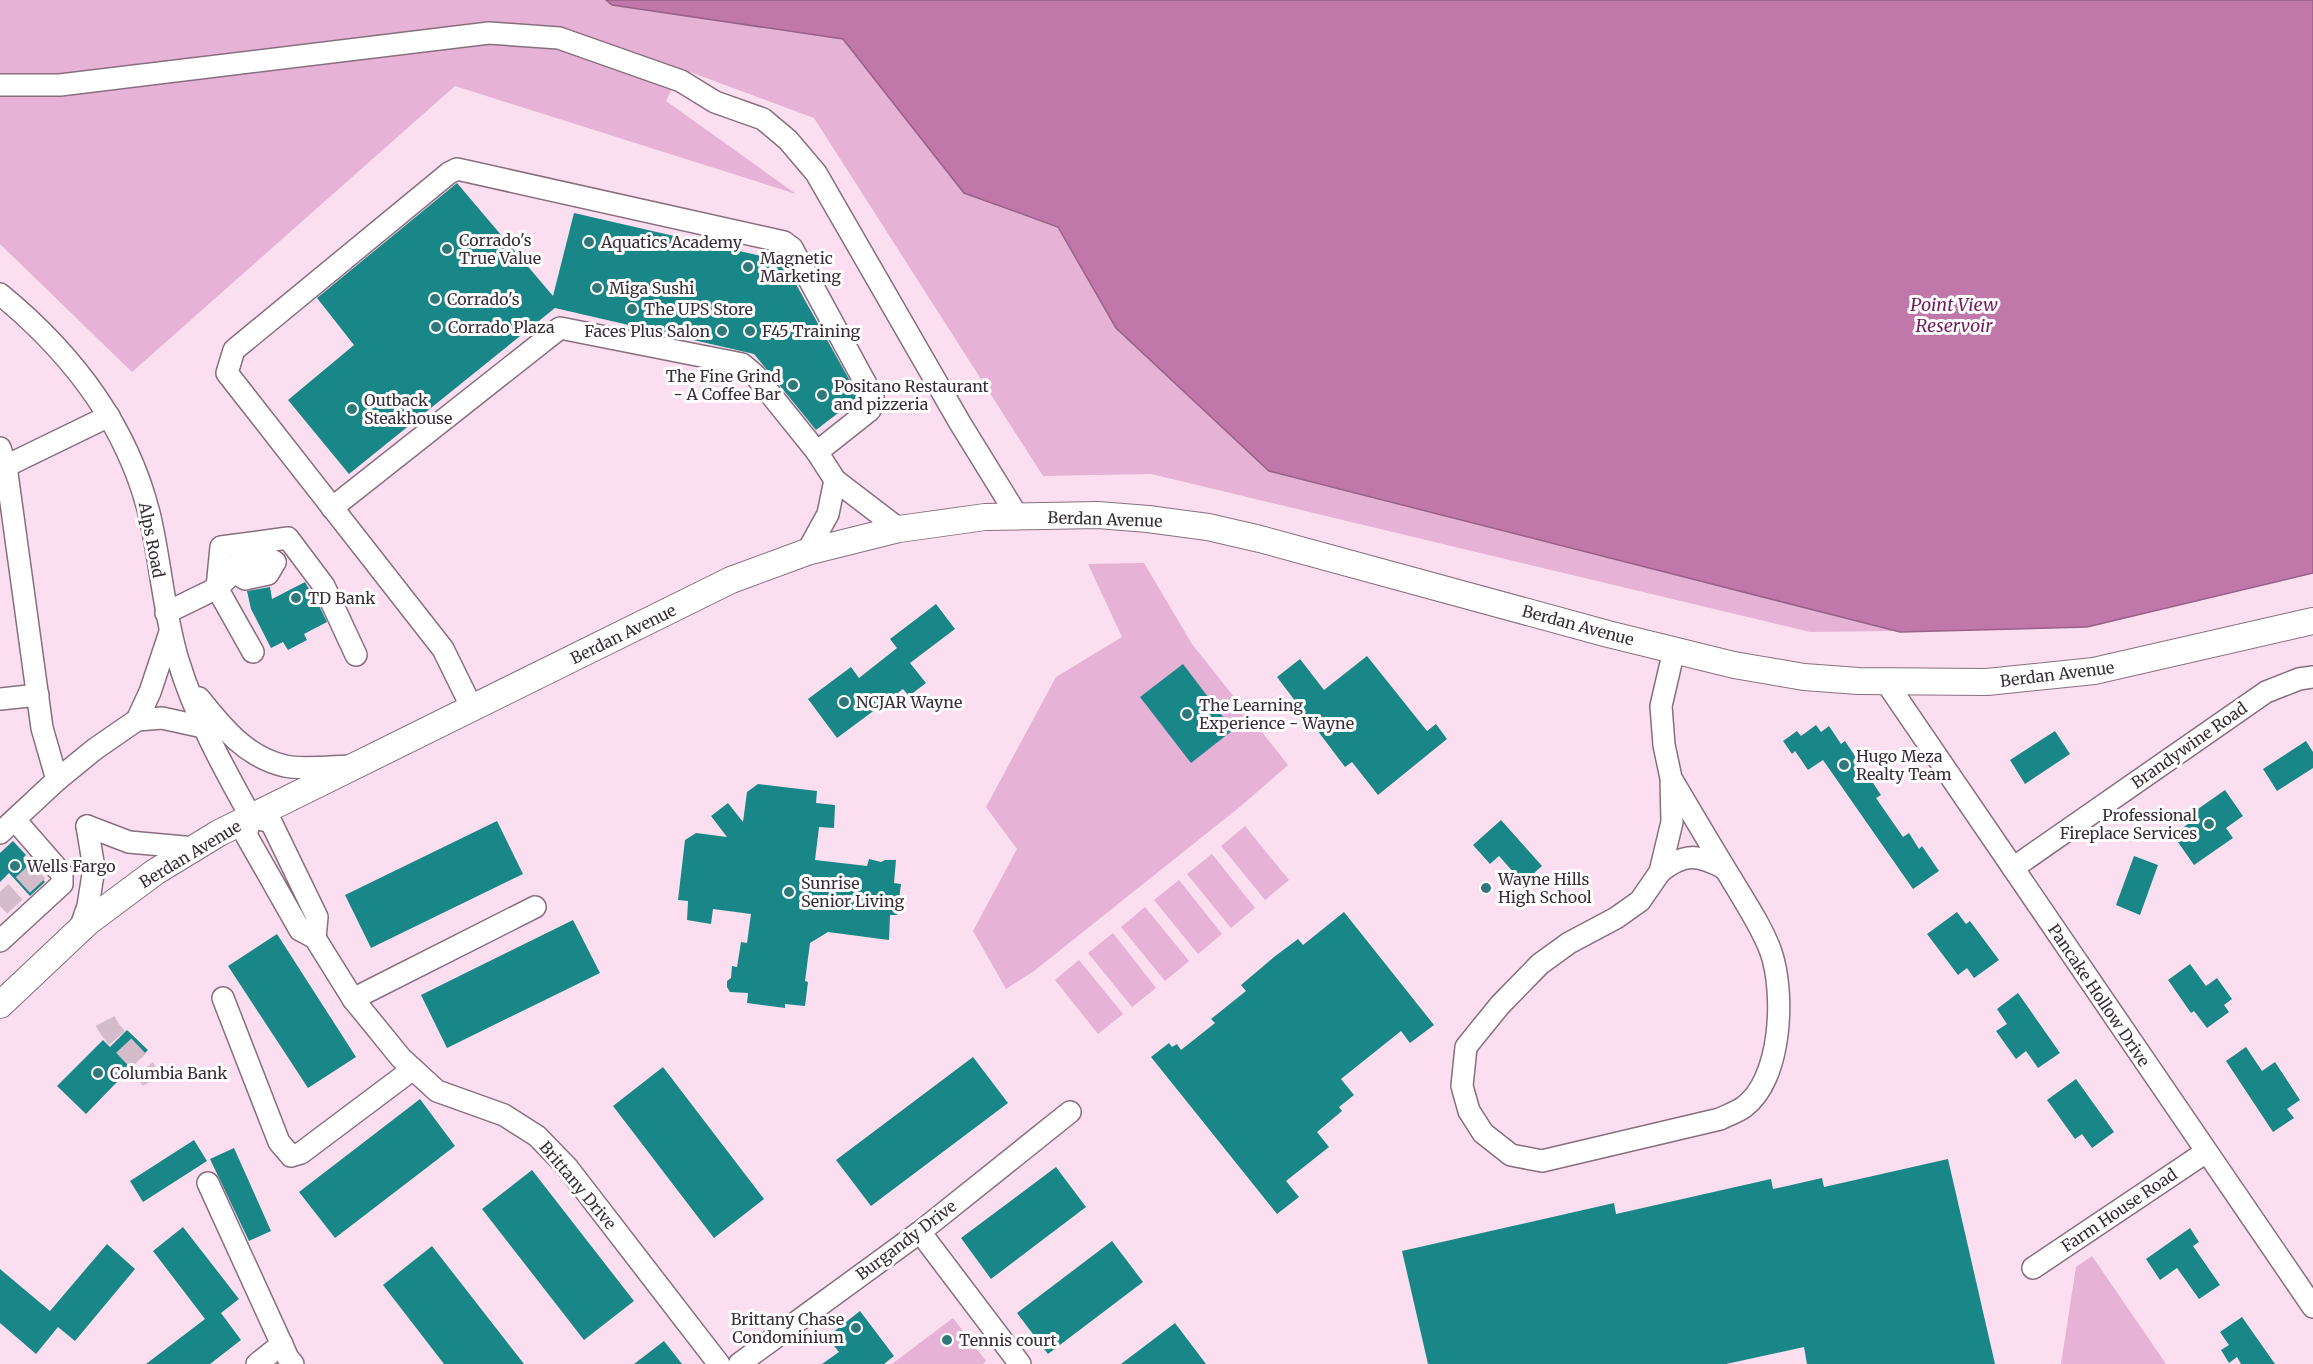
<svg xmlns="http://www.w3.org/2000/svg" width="2313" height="1364" viewBox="0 0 2313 1364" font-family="Merriweather,serif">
<rect width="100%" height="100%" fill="#fbdff1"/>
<!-- green -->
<g fill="#e6b2d5">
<polygon points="0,0 606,0 612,5 843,39 964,193 1058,227 1116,328 1269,471 1896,631 1810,632 1151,474 1043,476 814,118 682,69 666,101 796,194 455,86 132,372 0,244"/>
<polygon points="1144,563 1192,644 1288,765 1241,806 1034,971 1006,989 973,931 1017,849 986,807 1056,677 1122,637 1088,564"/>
<polygon points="1245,826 1289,880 1265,900 1221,846"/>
<polygon points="1212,854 1255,908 1231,928 1187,874"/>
<polygon points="1179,880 1222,934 1198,954 1154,900"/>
<polygon points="1145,907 1189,961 1165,981 1121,927"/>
<polygon points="1113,933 1156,988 1132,1007 1088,953"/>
<polygon points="1079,960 1123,1014 1098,1034 1055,980"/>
<polygon points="2092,1256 2166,1364 2061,1364 2076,1267"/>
<polygon points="953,1318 986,1361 983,1364 892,1364"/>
</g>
<!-- water -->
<polygon fill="#c077aa" stroke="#986187" stroke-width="1.5" points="606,0 2313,0 2313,573 2087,627 1900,632 1269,471 1116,328 1058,227 964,193 843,39 612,5"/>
<!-- building -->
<g fill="#198687">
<polygon points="457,183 553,296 574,213 783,261 859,397 816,430 754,354 555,308 349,474 288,400 354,345 317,298"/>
<polygon points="305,582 314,598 315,597 327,622 304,634 307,640 288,650 283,642 271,648 251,609 247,591 270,587 272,599"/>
<polygon points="936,604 955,629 910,663 926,683 909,696 903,689 837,738 808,699 851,667 859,678 897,648 890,639"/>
<polygon points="1367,656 1427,731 1436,724 1447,739 1378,795 1352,762 1345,767 1277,677 1300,659 1324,690"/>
<polygon points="1183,664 1233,730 1191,763 1140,697"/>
<polygon points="1816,725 1821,732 1829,726 1841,744 1845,741 1881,795 1876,798 1903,837 1909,833 1919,849 1922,846 1939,871 1913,889 1823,760 1808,770 1795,751 1792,754 1783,741 1797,731 1801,736"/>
<polygon points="2055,731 2070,754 2025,784 2010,760"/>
<polygon points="2306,741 2313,752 2313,768 2277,791 2263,769"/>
<polygon points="758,784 817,791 816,803 835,805 834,828 819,827 815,860 867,866 869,859 881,862 885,860 896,860 894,883 901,884 897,915 890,915 889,940 828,932 810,943 805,981 808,982 805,1006 785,1004 785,1008 747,1003 748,993 730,992 727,987 727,981 731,978 732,966 737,967 741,942 747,943 751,914 713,909 711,924 687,920 688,901 678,900 685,840 696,833 727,837 711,816 728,803 743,822 747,792"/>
<polygon points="2225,790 2243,816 2226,828 2233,838 2194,865 2173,835 2192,821 2188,816"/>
<polygon points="1501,820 1542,866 1523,883 1499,856 1490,864 1473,845"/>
<polygon points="497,821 523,874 371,948 345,895"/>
<polygon points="13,841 26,855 23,858 45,882 30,896 9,873 0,882 0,853"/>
<polygon points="2134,856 2158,865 2140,915 2116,905"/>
<polygon points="1344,912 1434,1025 1410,1043 1401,1031 1341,1079 1354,1095 1339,1107 1342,1111 1317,1132 1329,1147 1286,1181 1299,1197 1277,1214 1151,1057 1169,1043 1172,1047 1177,1044 1181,1050 1215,1023 1211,1019 1246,991 1241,985 1274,957 1298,939 1303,945"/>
<polygon points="1957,912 1966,924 1970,921 1999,960 1974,978 1967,968 1958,975 1927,934"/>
<polygon points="573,920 600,973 447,1048 421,995"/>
<polygon points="277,934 356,1057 308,1088 228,966"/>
<polygon points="2190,964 2206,986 2217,978 2232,999 2224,1005 2229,1012 2207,1028 2194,1011 2191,1013 2168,980"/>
<polygon points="2018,993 2060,1053 2038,1068 2026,1051 2016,1059 1996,1031 2007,1024 1997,1009"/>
<polygon points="127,1030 148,1050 86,1114 57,1086 103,1040 110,1047"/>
<polygon points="2246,1047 2262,1071 2275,1062 2300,1100 2287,1109 2294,1118 2273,1132 2226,1061"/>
<polygon points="973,1057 1008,1103 871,1206 836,1160"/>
<polygon points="663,1067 764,1199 714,1238 613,1106"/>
<polygon points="2076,1079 2114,1132 2092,1148 2082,1134 2075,1139 2047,1100"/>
<polygon points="420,1099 455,1146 335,1238 299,1192"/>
<polygon points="194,1140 207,1161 143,1202 130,1181"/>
<polygon points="234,1148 271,1231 249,1241 210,1159"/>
<polygon points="1948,1159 1995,1364 1807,1364 1804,1347 1726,1364 1428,1364 1402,1251 1614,1203 1616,1214 1771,1179 1773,1189 1822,1178 1824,1187"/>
<polygon points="1056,1167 1086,1207 991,1279 961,1238"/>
<polygon points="532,1170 634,1301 584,1340 482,1209"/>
<polygon points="183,1227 239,1299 221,1313 241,1340 210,1364 146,1364 205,1319 153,1251"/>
<polygon points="2190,1228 2199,1242 2193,1246 2220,1285 2199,1299 2177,1268 2160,1280 2146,1259"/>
<polygon points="1112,1241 1143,1282 1048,1354 1017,1313"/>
<polygon points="107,1244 135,1269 75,1341 58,1327 36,1354 0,1323 0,1269 50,1311"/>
<polygon points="432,1246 524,1364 444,1364 383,1285"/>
<polygon points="860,1311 894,1356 884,1364 822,1364 839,1352 827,1337"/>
<polygon points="2242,1317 2275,1364 2241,1364 2237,1357 2229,1363 2221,1350 2229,1345 2220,1332"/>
<polygon points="1175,1323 1206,1364 1121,1364"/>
<polygon points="664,1341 682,1364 634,1364"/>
</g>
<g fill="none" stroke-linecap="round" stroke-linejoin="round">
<!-- minor-tunnel -->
<g stroke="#d4bccb" stroke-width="21" stroke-dasharray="21 10" stroke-linecap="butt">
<polyline points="0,906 50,860"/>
<path d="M105,1021C117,1044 140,1057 152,1081"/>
</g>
<defs>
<g id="minor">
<polyline points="0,85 60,85 489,33 559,38 681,81 715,102 763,119 788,140 816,173 960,423 1018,517"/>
<path d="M0,294C72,353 128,425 150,517C161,565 164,614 178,660C195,716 223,767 251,817"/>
<polyline points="0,448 6,466 42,728 57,780"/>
<polyline points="0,469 109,416"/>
<polyline points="332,508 560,328 742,364 755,375 817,452 835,480 899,529"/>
<polyline points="807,552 828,514 835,480"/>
<polyline points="234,572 245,579 268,574 275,562"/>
<polyline points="217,588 221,547 288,538 324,586 356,655"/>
<polyline points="217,588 234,572 241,560 264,555 275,562"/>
<polyline points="166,613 217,588 253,652"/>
<polyline points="1886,682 2313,1307"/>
<path d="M199,698C223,728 246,757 285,766C300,770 337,766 354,766"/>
<polyline points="0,699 38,695"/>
<polyline points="472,708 443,649 227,373 234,350 449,173 457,169 784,242 792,248 873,397 870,410 817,452"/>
<polyline points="137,720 162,718 203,727"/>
<path d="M1671,778C1691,812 1711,846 1732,880C1745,902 1762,927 1771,952C1785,993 1782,1079 1744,1107C1737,1112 1728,1115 1720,1119L1542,1161L1511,1155L1483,1133L1469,1111L1462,1086L1466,1047L1500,1005L1540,964L1569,943L1616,918L1640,901L1660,872L1672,822L1671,778L1664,745L1661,706L1674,650"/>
<polygon points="251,817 271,822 317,917 315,938 300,930 246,835"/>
<polyline points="87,826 129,842 195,848"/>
<polyline points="0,833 57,780 95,749 137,720 150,692 170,632"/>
<polyline points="2013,868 2266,692 2299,679 2313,677"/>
<path d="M1660,872C1685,852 1698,855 1724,868"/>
<polyline points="80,929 88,906 94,868 87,826"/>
<polyline points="315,938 353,999 401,1058 437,1091 504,1115 537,1136 567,1167 719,1364"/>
<polyline points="0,941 62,884 62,874 15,820"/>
<polyline points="223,998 279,1142 291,1156 301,1153 413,1069"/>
<polyline points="353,999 535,907"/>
<polyline points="208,1183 288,1358 293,1364"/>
<polyline points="920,1232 1020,1364"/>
<polyline points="2033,1268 2206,1152"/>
<polyline points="257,1364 282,1344"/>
<polyline points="739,1364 920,1232 1070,1112"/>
</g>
<polyline id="major" points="0,1005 88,922 155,872 219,833 731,580 807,552 899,529 985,517 1098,515 1148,519 1208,527 1260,539 1608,634 1734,665 1804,677 1858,681 1987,682 2094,671 2313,621"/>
</defs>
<!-- minor casing -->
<use href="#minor" stroke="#876f7f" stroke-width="24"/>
<!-- major casing -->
<use href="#major" stroke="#876f7f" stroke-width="28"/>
<!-- minor -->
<use href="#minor" stroke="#fff" stroke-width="21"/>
<!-- major -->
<use href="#major" stroke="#fff" stroke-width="26"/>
</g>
<!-- markers -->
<g fill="#30797a" stroke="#fff" stroke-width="2">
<circle cx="589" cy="242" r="6"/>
<circle cx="447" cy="249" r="6"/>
<circle cx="748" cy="267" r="6"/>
<circle cx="597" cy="288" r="6"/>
<circle cx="435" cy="299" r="6"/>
<circle cx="632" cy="309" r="6"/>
<circle cx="436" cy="327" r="6"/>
<circle cx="722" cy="331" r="6"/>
<circle cx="750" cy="331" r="6"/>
<circle cx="793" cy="385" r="6"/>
<circle cx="822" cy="395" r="6"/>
<circle cx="352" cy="409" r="6"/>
<circle cx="296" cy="598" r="6"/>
<circle cx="844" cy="702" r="6"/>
<circle cx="1187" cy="714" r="6"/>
<circle cx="1844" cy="765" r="6"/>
<circle cx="2209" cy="824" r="6"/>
<circle cx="15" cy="866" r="6"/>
<circle cx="1486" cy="888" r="6"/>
<circle cx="789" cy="892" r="6"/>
<circle cx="98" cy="1073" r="6"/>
<circle cx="856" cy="1328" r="6"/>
<circle cx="947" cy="1340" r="6"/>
</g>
<g text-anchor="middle" stroke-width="6" stroke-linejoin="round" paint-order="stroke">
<!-- poi labels -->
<g font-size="16" fill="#392e35" stroke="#fff" text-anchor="start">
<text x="459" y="246">Corrado's<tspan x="459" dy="18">True Value</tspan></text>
<text x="601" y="248">Aquatics Academy</text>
<text x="760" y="264">Magnetic<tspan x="760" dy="18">Marketing</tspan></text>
<text x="609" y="294">Miga Sushi</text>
<text x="447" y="305">Corrado's</text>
<text x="644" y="315">The UPS Store</text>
<text x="448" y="333">Corrado Plaza</text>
<text x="710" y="337" text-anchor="end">Faces Plus Salon</text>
<text x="762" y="337">F45 Training</text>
<text x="781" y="382" text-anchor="end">The Fine Grind<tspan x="781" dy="18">- A Coffee Bar</tspan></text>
<text x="834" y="392">Positano Restaurant<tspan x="834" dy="18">and pizzeria</tspan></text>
<text x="364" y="406">Outback<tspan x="364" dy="18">Steakhouse</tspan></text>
<text x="308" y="604">TD Bank</text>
<text x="856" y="708">NCJAR Wayne</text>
<text x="1199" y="711">The Learning<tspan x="1199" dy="18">Experience - Wayne</tspan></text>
<text x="1856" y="762">Hugo Meza<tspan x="1856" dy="18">Realty Team</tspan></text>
<text x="2197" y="821" text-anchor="end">Professional<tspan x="2197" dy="18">Fireplace Services</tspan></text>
<text x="27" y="872">Wells Fargo</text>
<text x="1498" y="885">Wayne Hills<tspan x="1498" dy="18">High School</tspan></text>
<text x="801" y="889">Sunrise<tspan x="801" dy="18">Senior Living</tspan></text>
<text x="110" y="1079">Columbia Bank</text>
<text x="844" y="1325" text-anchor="end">Brittany Chase<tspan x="844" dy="18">Condominium</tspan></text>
<text x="959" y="1346">Tennis court</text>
</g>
<!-- street labels -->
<g font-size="16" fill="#392e35" stroke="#fff">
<text transform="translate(1105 519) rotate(2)" y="6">Berdan Avenue</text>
<text transform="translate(152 540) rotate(79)" y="6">Alps Road</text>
<text transform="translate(1578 625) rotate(15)" y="6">Berdan Avenue</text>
<text transform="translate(623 634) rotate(-26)" y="6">Berdan Avenue</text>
<text transform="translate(2057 674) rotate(-7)" y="6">Berdan Avenue</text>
<text transform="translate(2189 745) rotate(-35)" y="6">Brandywine Road</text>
<text transform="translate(190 854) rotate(-31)" y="6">Berdan Avenue</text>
<text transform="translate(2099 995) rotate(56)" y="6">Pancake Hollow Drive</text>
<text transform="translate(578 1185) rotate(50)" y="6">Brittany Drive</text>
<text transform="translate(2119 1210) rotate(-34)" y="6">Farm House Road</text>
<text transform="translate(906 1240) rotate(-37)" y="6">Burgandy Drive</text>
</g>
<!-- water labels -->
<g font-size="18" font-style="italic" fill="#741c60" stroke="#fff">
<text x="1954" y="311">Point View<tspan x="1954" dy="21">Reservoir</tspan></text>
</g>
</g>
</svg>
